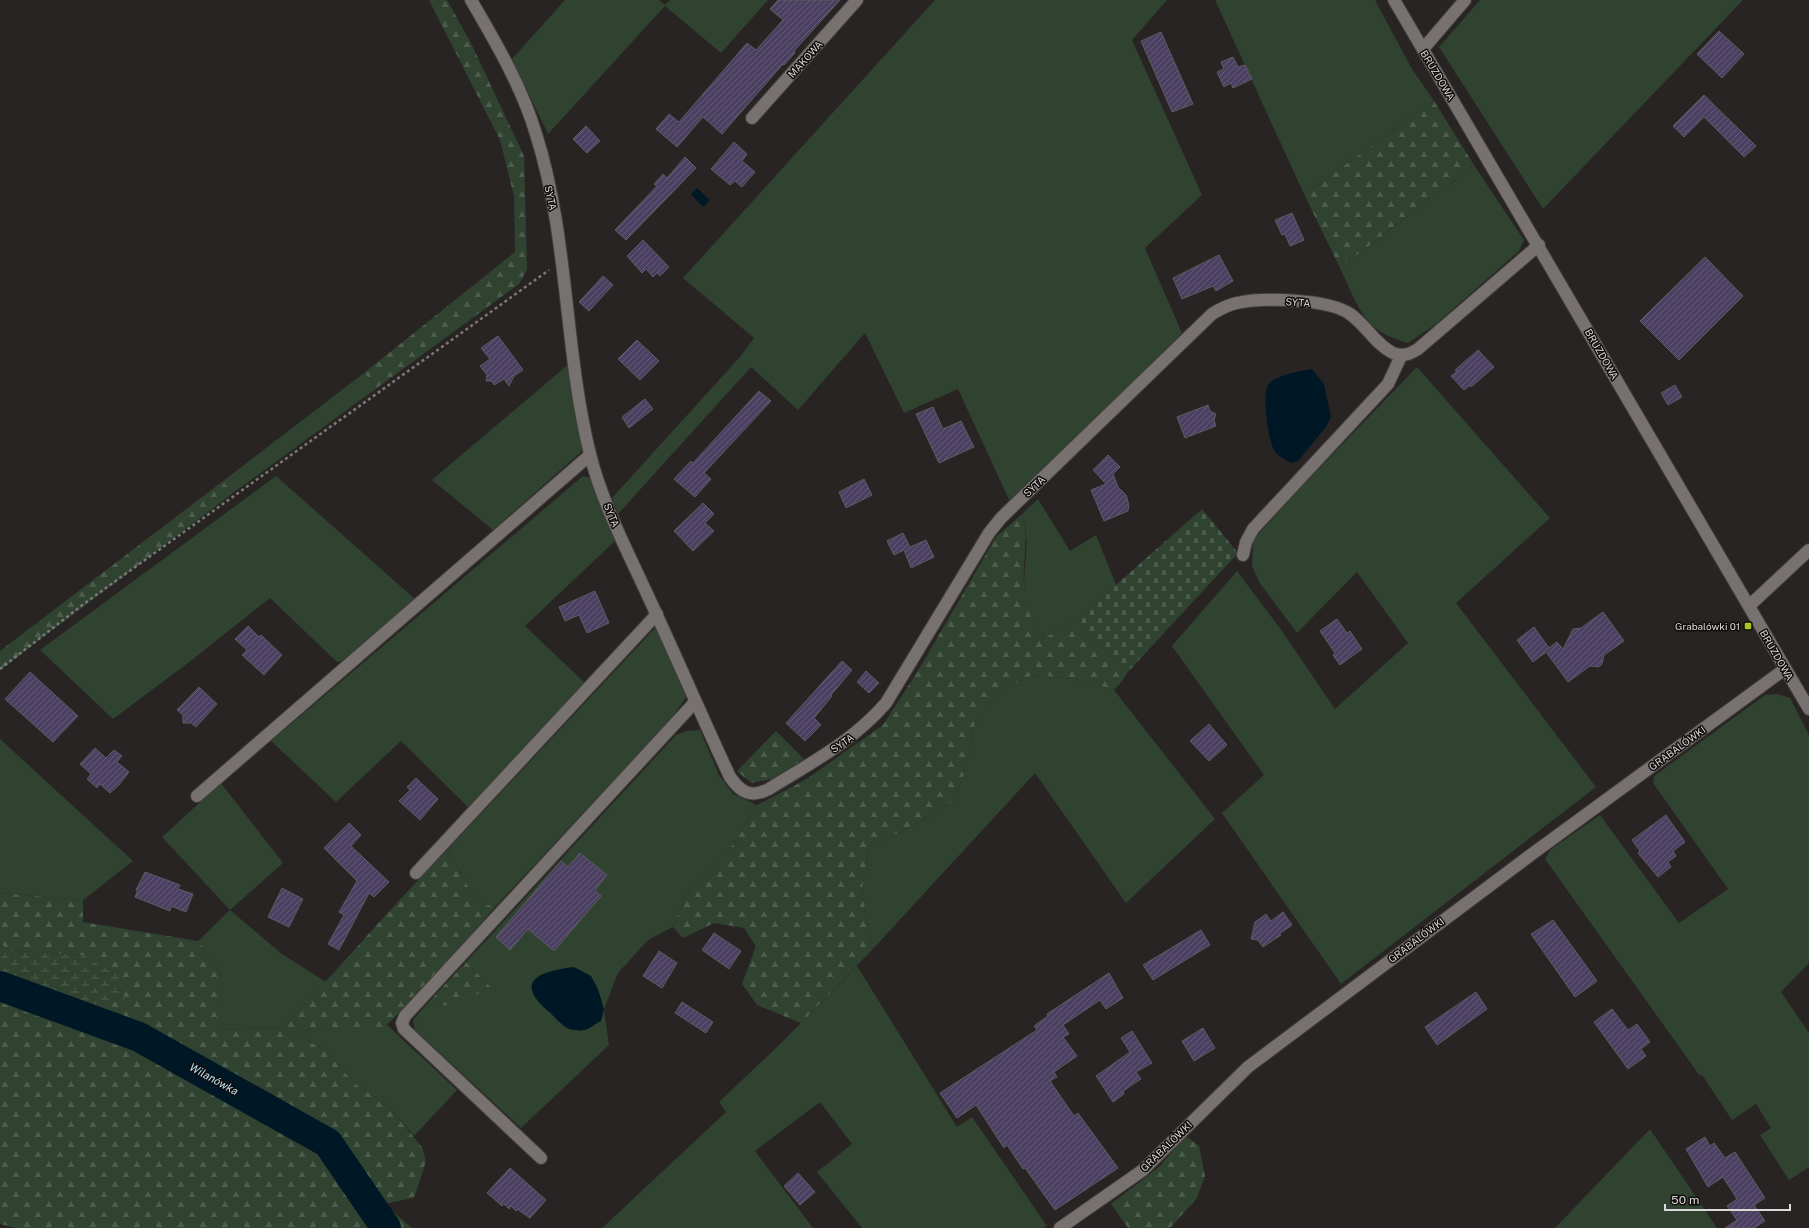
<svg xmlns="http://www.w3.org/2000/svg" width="1809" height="1228" viewBox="0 0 1809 1228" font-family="'Public Sans',sans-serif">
<defs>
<pattern id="forest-firs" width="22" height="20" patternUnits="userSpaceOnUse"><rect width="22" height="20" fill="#304230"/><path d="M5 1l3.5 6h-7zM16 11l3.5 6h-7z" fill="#4d5d4d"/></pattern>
<pattern id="wetland-marsh" width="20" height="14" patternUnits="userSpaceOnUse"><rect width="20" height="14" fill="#304230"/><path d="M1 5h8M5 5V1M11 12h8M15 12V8" fill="none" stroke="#4d5d4d"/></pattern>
<pattern id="cemetery-stones" width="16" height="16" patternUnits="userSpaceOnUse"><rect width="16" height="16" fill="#304230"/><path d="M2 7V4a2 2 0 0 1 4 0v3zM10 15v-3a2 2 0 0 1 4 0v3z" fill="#4d5d4d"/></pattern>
<pattern id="building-hatch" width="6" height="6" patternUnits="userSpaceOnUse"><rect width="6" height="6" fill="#4b4061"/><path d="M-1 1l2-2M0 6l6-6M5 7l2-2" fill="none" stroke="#645b77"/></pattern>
</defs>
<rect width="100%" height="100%" fill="#282423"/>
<!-- green -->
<g fill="#304230">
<polygon points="565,0 659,0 665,5 670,0 768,0 721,53 665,6 548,134 512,59"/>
<polygon points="935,0 1167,0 1132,40 1202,195 1145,248 1182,333 1011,504 958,389 904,413 865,333 798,410 751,367 618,514 612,498 739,358 754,338 683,278"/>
<polygon points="1215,0 1375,0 1412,69 1434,101 1304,194"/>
<polygon points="1480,0 1743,0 1543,209 1439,47"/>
<path d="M1474,165L1524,240L1519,251L1436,324L1408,343C1395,339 1379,334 1370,323C1356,308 1349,286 1340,268Z"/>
<polygon points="570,363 582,451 493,530 432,480"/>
<polygon points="1417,367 1550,518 1456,603 1596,787 1341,984 1222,813 1264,775 1172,646 1237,571 1282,631 1335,709 1408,643 1357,572 1297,633 1259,582 1252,566 1253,540 1300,488"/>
<polygon points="364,373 377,388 233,493 223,481"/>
<polygon points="276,476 415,599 342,661 337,662 270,598 188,663 113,719 40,650"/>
<polygon points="583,476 590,478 615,541 525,626 585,683 469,808 401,741 336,802 271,741"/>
<path d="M1038,499L1070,551L1096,535L1116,585L1075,621L1040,640C1031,621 1024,603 1024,581C1025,559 1030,535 1022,514Z"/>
<polygon points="656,627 686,697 671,719 495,907 476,901 448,849"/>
<polygon points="1032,675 1076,679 1114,690 1215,819 1126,903 1035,773 872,950 862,890 869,846 907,829 951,803 963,778 974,726 997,693"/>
<polygon points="1777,694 1790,698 1809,735 1809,963 1781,992 1809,1033 1809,1167 1789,1180 1760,1135 1771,1128 1756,1104 1732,1120 1702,1075 1700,1076 1545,859 1550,850 1600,815 1679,923 1728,889 1653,783 1654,776 1765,695"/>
<polygon points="700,730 719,775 733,794 757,805 736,841 685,897 673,927 648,940 618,973 604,1009 609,1045 521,1128 415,1030 413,1020 425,1006 439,1005 491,987 466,962 676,735 686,731"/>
<polygon points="0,739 133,861 83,900 0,893"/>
<polygon points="221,783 283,863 230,910 282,954 326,982 283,1027 219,1030 222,976 198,941 230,910 162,837"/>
<polygon points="857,966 957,1127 972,1117 1047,1226 1043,1228 862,1228 817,1172 852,1144 820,1102 755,1151 813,1228 602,1228 726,1112 719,1102 778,1046"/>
<path d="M386,1024L457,1090L414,1136L389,1107L357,1085L323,1049L295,1034C325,1017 355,1045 386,1024Z"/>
<polygon points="1650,1129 1717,1228 1555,1228"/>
</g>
<!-- forest -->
<g fill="url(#forest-firs)">
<polygon points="429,0 447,0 471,43 524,156 527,270 519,284 377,388 364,373 515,252 514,196 500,140"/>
<polygon points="1434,101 1474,165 1340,268 1304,194"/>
<polygon points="223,481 233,493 0,670 0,651"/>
<path d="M1022,514C1030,537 1022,560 1024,584C1026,606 1031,620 1040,640L1075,621L1127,673L1122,681L1114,690L1076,679L1032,675L997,693L974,726L963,778L951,803L907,829L869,846L862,890L872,950L801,1023L757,1005L742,984L756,946L744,928L714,923L683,938L673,927L685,897L736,841L757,805L805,780L883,725L919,669L996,537Z"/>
<polygon points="776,731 804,759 772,779 751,783 737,771"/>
<path d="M448,849L476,901L495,907C469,937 442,967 414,996C405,1006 389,1026 376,1031C349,1040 321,1019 295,1034L323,1049L357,1085L389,1107L422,1147L426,1161L416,1193L413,1198L384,1204L412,1228H16L0,1224V1000L7,1001L29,1018L82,955L16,951L0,945V893L83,900V922L198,941L222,976L220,1030L283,1027C339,969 391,907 448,849Z"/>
<polygon points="466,962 491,987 457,1005 425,1006"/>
<polygon points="1186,1136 1199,1146 1205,1176 1197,1198 1170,1228 1128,1228 1111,1204 1159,1167"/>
</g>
<!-- wetland -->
<polygon fill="url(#wetland-marsh)" points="0,945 16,951 82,955 120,976 125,999 29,1018 7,1001 0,1000"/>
<!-- cemetery -->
<polygon fill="url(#cemetery-stones)" points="1202,509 1238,553 1127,673 1075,621"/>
<!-- water -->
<g fill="#001825">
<polygon points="697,188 710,200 703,207 691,194"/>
<path d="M1312,369L1324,384L1331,417L1326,427L1298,461L1291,463C1286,460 1277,456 1274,450C1268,439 1261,394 1269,384C1276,375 1300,371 1312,369Z"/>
<path d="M574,967L591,976L598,989L604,1009L601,1021C596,1023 590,1029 585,1030C581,1031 572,1030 569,1029C562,1026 554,1016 548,1011C511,979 544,971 574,967Z"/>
</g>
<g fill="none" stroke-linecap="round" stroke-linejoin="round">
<!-- river -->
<polyline stroke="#001825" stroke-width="30" points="0,986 139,1037 328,1143 386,1228"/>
</g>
<!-- building -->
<g fill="url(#building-hatch)" stroke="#5c5b5f">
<polygon points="778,0 840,0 794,51 795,53 784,65 783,64 722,134 703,117 677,147 656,129 669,114 679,122 747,43 756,50 783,20 770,9"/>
<polygon points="1719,31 1744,54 1722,78 1697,54"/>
<polygon points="1161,32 1193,104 1172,112 1141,41"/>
<polygon points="1233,57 1238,67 1245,65 1252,79 1233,88 1231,83 1224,87 1217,72 1224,69 1221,62"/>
<polygon points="1704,95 1756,146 1744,157 1704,117 1684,137 1673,126"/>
<polygon points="586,126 600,141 587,153 573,139"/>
<polygon points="734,142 747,154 742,161 755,172 742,187 735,181 730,185 711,169"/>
<polygon points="685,157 696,168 626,240 615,230 657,186 654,184 663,174 667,178"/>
<polygon points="1292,213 1304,240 1290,246 1285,234 1282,235 1275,220"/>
<polygon points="643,240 669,267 660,276 657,273 653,277 646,269 642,273 627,256"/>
<polygon points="1219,255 1233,281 1216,291 1213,286 1182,299 1173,278"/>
<polygon points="1705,257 1743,296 1679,360 1640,321"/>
<polygon points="603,276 613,285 589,311 579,302"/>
<polygon points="498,336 523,370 514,376 509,386 504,379 494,385 492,381 486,381 487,375 480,366 490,359 481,348"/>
<polygon points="637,340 659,361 640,380 618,359"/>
<polygon points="1478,350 1494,367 1471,387 1470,385 1464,390 1451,376 1457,371 1455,370"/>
<polygon points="1675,385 1682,397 1668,405 1661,393"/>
<polygon points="759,391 771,401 704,473 711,479 695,497 674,479 691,461 693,463"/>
<polygon points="645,399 653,409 629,428 622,417"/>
<polygon points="1208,405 1210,411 1216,414 1214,420 1216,426 1185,438 1177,417"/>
<polygon points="933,407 943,429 961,421 974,447 939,463 916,414"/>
<polygon points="1108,455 1120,467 1113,474 1118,487 1126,495 1129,505 1128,511 1104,521 1091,490 1106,484 1093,470"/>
<polygon points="864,479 872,495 846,508 839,492"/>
<polygon points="703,503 714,514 705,523 714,531 693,551 674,531"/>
<polygon points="903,533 910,547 926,540 934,557 911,568 904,550 894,555 887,541"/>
<polygon points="595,591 609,623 587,633 579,615 565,621 559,607"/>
<polygon points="1603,612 1624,641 1604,655 1602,664 1599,667 1590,666 1568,682 1546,652 1533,662 1517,640 1534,627 1549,648 1557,642 1563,649 1573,629 1581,628"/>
<polygon points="1337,619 1347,633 1350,631 1362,649 1340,665 1333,655 1335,653 1320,631"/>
<polygon points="248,626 259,637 261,635 282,655 264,675 242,655 247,650 235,639"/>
<polygon points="842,661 852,670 831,695 832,696 814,718 821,725 805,741 786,723"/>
<polygon points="866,671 879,683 869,693 857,682"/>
<polygon points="30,672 78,716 53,742 5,699"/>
<polygon points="199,687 217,704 196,727 191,723 183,723 183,715 177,710"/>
<polygon points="1209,724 1227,745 1209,761 1190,741"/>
<polygon points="95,748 106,758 114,750 122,756 117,762 129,772 119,785 110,793 100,784 97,788 87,779 91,774 80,764"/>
<polygon points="416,778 438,799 420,820 399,801 410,790 407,787"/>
<polygon points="1666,815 1685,842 1673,851 1676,856 1668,862 1671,867 1658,877 1638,853 1640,851 1632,840"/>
<polygon points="349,823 361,835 351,846 389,882 374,897 369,893 339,950 328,944 344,915 339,912 357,881 324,848"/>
<polygon points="580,853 607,875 595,890 601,896 554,951 528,929 510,950 496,937 561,861 568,867"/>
<polygon points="145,872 180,885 178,889 193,894 186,912 171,906 170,911 135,897 138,890 136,890"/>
<polygon points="282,888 303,899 289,927 268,917"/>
<polygon points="1283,912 1292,925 1279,934 1281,935 1263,947 1258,940 1251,939 1255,922 1266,914 1271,921"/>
<polygon points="1553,920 1597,981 1575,997 1531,934"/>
<polygon points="1201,930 1210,945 1153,980 1143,965"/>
<polygon points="714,933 741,951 729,969 702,950"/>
<polygon points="659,951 677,963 662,988 643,976"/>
<polygon points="1109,973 1123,998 1106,1009 1100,1000 1063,1025 1069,1034 1063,1037 1077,1056 1054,1072 1057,1077 1050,1081 1074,1116 1078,1113 1118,1168 1055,1210 1025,1168 1023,1169 1007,1145 1004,1148 976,1105 957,1118 940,1093 1037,1030 1034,1026 1048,1016 1047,1014"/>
<polygon points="1476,992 1487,1009 1437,1045 1425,1027"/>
<polygon points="682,1002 713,1022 706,1033 675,1013"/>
<polygon points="1612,1009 1628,1030 1637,1024 1650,1042 1641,1049 1646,1056 1628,1069 1594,1022"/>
<polygon points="1203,1028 1215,1048 1194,1061 1182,1041"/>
<polygon points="1132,1031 1152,1063 1136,1072 1141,1079 1123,1091 1124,1094 1113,1102 1096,1076 1130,1052 1121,1038"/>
<polygon points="1705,1137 1710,1146 1714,1143 1725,1158 1735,1152 1765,1198 1754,1205 1765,1221 1754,1228 1725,1228 1737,1220 1727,1206 1737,1199 1723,1177 1708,1187 1686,1149"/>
<polygon points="510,1168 546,1200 530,1218 517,1209 516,1211 511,1206 509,1209 504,1204 502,1206 487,1193"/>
<polygon points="798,1173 815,1192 800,1205 784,1186"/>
</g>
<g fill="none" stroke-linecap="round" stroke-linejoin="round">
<defs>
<g id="minor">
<path d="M471,0C496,43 522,87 536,134C569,238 564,349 590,454C602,503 627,550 648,596C676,656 702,717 730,777C741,793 751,798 769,789C812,762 852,742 886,703L989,533L1001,518L1212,314C1220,309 1227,305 1237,303C1262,297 1329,299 1350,314C1366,325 1376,345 1393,353C1403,357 1410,354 1418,349L1539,245"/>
<polyline points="1394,0 1809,709"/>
<polyline points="1423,49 1465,0"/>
<polyline points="752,118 857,0"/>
<polyline points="1243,555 1246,542 1253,529 1388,384 1401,356"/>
<polyline points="1749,606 1809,550"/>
<polyline points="197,796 590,455"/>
<polyline points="416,873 657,614"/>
<polyline points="541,1158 404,1029 402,1023 405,1016 695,702"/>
<polyline points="1060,1228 1143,1170 1248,1067 1532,854 1785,669"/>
</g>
</defs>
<!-- minor casing -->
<use href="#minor" stroke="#423f3d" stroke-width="14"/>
<!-- path -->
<polyline stroke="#7b7877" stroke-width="2.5" stroke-dasharray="3 3" stroke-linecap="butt" points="0,669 85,603 549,270"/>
<!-- minor -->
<use href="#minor" stroke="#777270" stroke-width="12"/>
</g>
<!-- markers -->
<rect fill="#a7c71e" stroke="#100e0d" stroke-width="1.5" x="1744" y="622" width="8" height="8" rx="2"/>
<g text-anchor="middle" stroke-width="3" stroke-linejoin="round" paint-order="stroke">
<!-- street labels -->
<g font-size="10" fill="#dcd9d8" stroke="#100e0d">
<text transform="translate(805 59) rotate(-48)" y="4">MAKOWA</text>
<text transform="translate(1438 75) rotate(59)" y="4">BRUZDOWA</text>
<text transform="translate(551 198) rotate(78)" y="4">SYTA</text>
<text transform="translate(1298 302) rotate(5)" y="4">SYTA</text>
<text transform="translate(1602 354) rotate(60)" y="4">BRUZDOWA</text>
<text transform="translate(1034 486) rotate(-44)" y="4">SYTA</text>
<text transform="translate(612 515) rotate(68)" y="4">SYTA</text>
<text transform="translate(1777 655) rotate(60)" y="4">BRUZDOWA</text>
<text transform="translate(842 743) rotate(-34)" y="4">SYTA</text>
<text transform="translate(1677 748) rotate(-36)" y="4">GRABALÓWKI</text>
<text transform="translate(1416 940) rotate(-37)" y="4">GRABALÓWKI</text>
<text transform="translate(1166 1146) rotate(-44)" y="4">GRABALÓWKI</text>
</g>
<!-- poi labels -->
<g font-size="10" fill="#dcd9d8" stroke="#100e0d" text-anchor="end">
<text x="1740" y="630">Grabalówki 01</text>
</g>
<!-- water labels -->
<g font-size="11" font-style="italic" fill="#bae3f8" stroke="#100e0d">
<text transform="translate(214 1079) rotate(29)" y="4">Wilanówka</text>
</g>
</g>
<!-- scale -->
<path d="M1665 1204v6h125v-6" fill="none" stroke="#dcd9d8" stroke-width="2"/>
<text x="1671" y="1204" font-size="12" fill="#dcd9d8" stroke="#100e0d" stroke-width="3" paint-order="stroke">50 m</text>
</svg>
